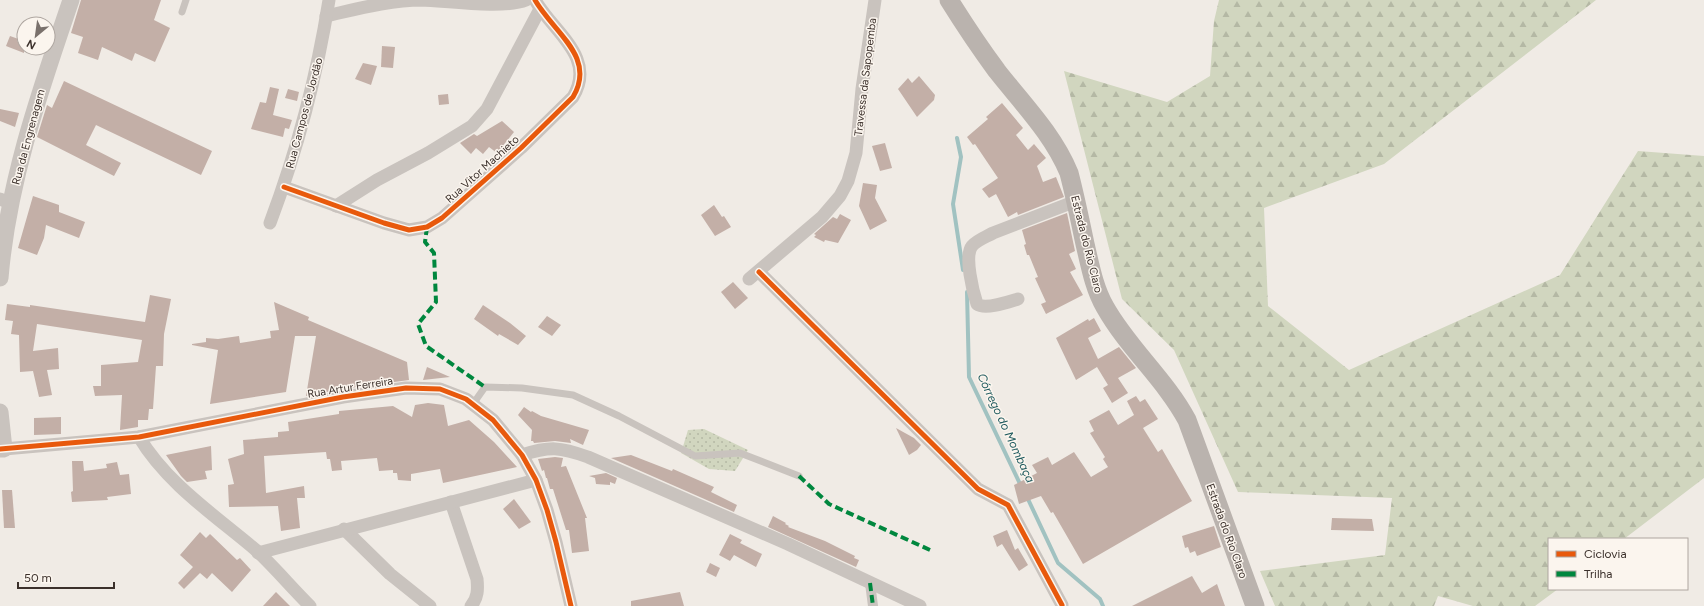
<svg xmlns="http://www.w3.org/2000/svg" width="1704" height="606" viewBox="0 0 1704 606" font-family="Figtree,sans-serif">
<defs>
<pattern id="forest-firs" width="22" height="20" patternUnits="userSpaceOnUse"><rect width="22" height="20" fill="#d1d6bf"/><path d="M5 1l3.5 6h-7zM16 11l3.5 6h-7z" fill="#b4b8a4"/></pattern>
<pattern id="park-dots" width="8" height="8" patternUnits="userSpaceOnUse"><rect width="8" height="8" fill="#d1d6bf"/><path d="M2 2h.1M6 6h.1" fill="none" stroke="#b4b8a4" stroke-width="1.8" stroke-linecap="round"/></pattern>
</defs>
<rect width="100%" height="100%" fill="#f0ebe5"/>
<!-- forest -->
<polygon fill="url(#forest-firs)" points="1219,0 1596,0 1384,164 1264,208 1268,306 1349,370 1560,275 1638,151 1704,156 1704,478 1624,539 1549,539 1549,589 1558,589 1535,606 1473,606 1438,596 1434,606 1275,606 1260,571 1385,555 1392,498 1238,492 1174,350 1122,299 1064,71 1167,102 1210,76 1214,21"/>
<!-- park -->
<polygon fill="url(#park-dots)" points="704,429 748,450 735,471 709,469 681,453 688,430"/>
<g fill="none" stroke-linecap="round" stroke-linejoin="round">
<!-- stream -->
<g stroke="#a1c2c1" stroke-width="4">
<polyline points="957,138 961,157 953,204 963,270"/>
<polyline points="967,292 969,377 1021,486"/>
<polyline points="1027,497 1058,563 1100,599 1103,606"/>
</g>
</g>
<!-- building -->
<g fill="#c3afa7">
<polygon points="81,0 161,0 154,20 170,28 155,62 135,53 132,61 102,47 98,60 78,53 83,37 71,33"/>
<polygon points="10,36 24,41 24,53 6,46"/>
<polygon points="382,46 395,47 393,68 381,67"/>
<polygon points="363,63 377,66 371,85 355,79"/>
<polygon points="919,76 935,95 934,100 917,117 898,89 908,78 912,83"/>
<polygon points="64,81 212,151 201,175 96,125 86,145 121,163 114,176 37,137 47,105 52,108"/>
<polygon points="270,87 279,89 273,115 292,120 289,129 285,128 283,137 251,129 260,102 266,103"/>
<polygon points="288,89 299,92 297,101 285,98"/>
<polygon points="448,94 449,104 439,105 438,95"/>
<polygon points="1002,103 1023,128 1016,135 1028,150 1034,144 1046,158 1037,166 1043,182 1056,177 1064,197 1018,215 1017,212 1008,217 996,194 989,198 982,189 998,178 975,144 973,145 967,137 988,119 986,117"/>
<polygon points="0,109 19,113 15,127 0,121"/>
<polygon points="502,121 514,132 497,153 489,147 483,154 476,148 471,154 460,143 474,134 477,136"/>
<polygon points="885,143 892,168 880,171 872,146"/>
<polygon points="863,183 877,185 875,198 887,221 870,230 859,206"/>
<polygon points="33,196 59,205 59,212 85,222 79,238 46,225 44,238 37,255 18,248"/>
<polygon points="714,205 722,217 724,216 731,227 715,236 701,215"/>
<polygon points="1067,213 1075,251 1069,254 1076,269 1070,272 1083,295 1046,314 1041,304 1046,302 1035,278 1038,277 1029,255 1027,255 1024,245 1026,244 1022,230"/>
<polygon points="840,214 851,220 838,243 825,240 824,242 814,237 816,235 814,234 833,217 837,219"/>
<polygon points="733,282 748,298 735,309 721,292"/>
<polygon points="150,295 171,299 164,334 163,366 156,366 153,409 149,409 148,420 138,420 138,427 120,430 122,395 95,396 93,386 101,386 101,365 138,362 142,340 37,324 33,351 58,348 59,369 47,370 52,395 39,397 33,371 20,372 19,335 11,334 13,321 5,320 7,304 30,307 30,305 145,322"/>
<polygon points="274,302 309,317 308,320 407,362 409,380 342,389 306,396 316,336 295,336 286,392 210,404 218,350 192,345 192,344 206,342 206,338 218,339 239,336 240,343 271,338 270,331 279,330"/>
<polygon points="483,305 510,323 526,336 518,345 499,334 498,336 474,319"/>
<polygon points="547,316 561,325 552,336 538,327"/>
<polygon points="1094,318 1101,331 1088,338 1098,359 1119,347 1136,368 1118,378 1128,393 1112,403 1103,388 1108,385 1097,367 1076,380 1056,338 1088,319 1089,321"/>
<polygon points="427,367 450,377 423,380"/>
<polygon points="1136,396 1140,402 1145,399 1158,419 1143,428 1158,452 1162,449 1192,501 1083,564 1053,512 1051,513 1041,496 1019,504 1014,485 1037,473 1032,465 1048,457 1052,465 1074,452 1091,477 1108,467 1103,459 1105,457 1090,433 1094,431 1089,421 1109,410 1118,425 1134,415 1127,401"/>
<polygon points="428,403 444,405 448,426 469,420 494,442 517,467 443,483 440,469 411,474 411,481 398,480 397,473 393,473 393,470 379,471 377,458 341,461 342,470 332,471 330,459 327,459 326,452 264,456 266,493 304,486 305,498 297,498 300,528 281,531 278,506 229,507 228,485 234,484 228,459 244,454 243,440 278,437 278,432 289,431 288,422 339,414 339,411 393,406 412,417 415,405"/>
<polygon points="524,407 531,412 532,411 541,416 589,430 583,445 570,439 571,443 555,441 534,443 533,441 531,441 532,430 518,415"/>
<polygon points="61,417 61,434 34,435 34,418"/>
<polygon points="896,428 914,438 921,445 917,450 909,455"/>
<polygon points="211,446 212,470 205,471 207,479 187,482 181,476 166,455"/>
<polygon points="631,455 672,471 673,469 714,487 711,492 737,505 734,512 611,458"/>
<polygon points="555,457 563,458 561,467 566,466 587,518 585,518 589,551 572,553 569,530 566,530 553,489 550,489 547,478 546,478 544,470 542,471 538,459"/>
<polygon points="72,461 83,461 84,471 107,468 106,464 117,462 120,475 129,474 131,494 107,497 108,500 72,502 71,492 73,491"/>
<polygon points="606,473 617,478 615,484 610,482 610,485 596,484 595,478 589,476"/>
<polygon points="2,490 12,490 15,528 4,528"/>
<polygon points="514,499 531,522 519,529 503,509"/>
<polygon points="773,516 786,523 785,524 789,526 788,527 825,541 855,556 854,558 859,560 856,567 768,527"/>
<polygon points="1332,518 1372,519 1374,531 1331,530"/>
<polygon points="1214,526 1221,547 1197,556 1195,551 1190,553 1188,547 1185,548 1182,536"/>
<polygon points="1007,530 1015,550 1018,548 1028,565 1019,571 1002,544 997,547 993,536"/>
<polygon points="200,532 206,538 210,534 237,560 240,558 251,570 232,592 212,573 207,579 200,573 184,589 178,583 193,567 180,555"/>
<polygon points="730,534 742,540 740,543 762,554 756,567 734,555 730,561 719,555"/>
<polygon points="710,563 720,568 716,577 706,572"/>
<polygon points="1192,576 1202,593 1217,584 1225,606 1132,606"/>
<polygon points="276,592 290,606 263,606"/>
<polygon points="680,592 684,606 631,606 631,601"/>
</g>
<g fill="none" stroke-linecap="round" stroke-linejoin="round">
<!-- service -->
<g stroke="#c9c3be" stroke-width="7">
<polyline points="182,12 186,0"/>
<polyline points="473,404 485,387 522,388 573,395 619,416 695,456 740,453 799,476"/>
</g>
<!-- pedestrian -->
<polyline stroke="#c9c3be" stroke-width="10" points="870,583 873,606"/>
<!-- minor -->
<g stroke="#c9c3be" stroke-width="13">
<path d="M326,16C357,9 390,0 422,0C448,1 504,9 526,0"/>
<path d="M284,187L384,223L409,230L427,227L442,218L521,148L573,97C597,57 553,32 535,0"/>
<polyline points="0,199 10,203"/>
<polyline points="336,206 377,180 428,153 472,126 487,109 540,9"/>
<path d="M270,223C297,151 317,76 329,0"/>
<polyline points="759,272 978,489 1008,505 1062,605"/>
<polyline points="749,279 822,217 840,196 848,181 856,153 862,89 875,0"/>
<path d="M1018,299C1008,302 985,310 977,304C973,292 964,256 972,246C977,240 986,237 993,233L1076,201"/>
<path d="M139,437C167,484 216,516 257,551C275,568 292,588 310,606"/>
<polyline points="4,449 139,437 343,397 406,388 440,389 466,399 493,420 522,455 536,480 547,510 556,542 571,606"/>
<path d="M522,455C550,446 560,447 588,457L788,544L920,606"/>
<path d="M451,502L477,579C478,589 478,598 471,606"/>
<polyline points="344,529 390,574 430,606"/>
<polyline points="258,553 536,480"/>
</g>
<!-- tertiary -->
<g stroke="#c9c3be" stroke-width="17">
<path d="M0,278C8,182 40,91 71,0"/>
<polyline points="0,412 4,449 0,449"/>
</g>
<!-- secondary -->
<path stroke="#bab3ae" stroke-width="19" d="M949,0C964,24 980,48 997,71C1022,103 1053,134 1069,173C1075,196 1080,220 1085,244C1090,265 1094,288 1105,307C1128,348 1165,379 1187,420L1255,606"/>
<!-- quiet -->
<g stroke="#00873e" stroke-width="4" stroke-dasharray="8 4" stroke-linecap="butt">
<polyline points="427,227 425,242 434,253 436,302 418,324 426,346 485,387"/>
<polyline points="799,476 829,504 930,550"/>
<polyline points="870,583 873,606"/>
</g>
<defs>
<g id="cycleway">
<path d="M284,187L384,223L409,230L427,227L442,218L521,148L573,97C597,57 553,32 535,0"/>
<polyline points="759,272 978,489 1008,505 1062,605"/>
<polyline points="0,449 139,437 343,397 406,388 440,389 466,399 493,420 522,455 536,480 547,510 556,542 571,606"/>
</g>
</defs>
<!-- cycleway casing -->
<use href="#cycleway" stroke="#fbf5ee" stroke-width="8"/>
<!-- cycleway -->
<use href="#cycleway" stroke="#e8590c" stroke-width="5"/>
</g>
<g text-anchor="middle" stroke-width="3" stroke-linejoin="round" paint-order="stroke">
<!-- street labels -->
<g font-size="11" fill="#3b302b" stroke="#fbf5ee">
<text transform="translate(865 77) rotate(-83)" y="4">Travessa da Sapopemba</text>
<text transform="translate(304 113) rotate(-75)" y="4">Rua Campos de Jordão</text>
<text transform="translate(28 137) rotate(-75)" y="4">Rua da Engrenagem</text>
<text transform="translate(482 169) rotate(-42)" y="4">Rua Vitor Machieto</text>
<text transform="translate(1087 244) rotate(76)" y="4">Estrada do Rio Claro</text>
<text transform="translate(350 387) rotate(-9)" y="4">Rua Artur Ferreira</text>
<text transform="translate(1227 531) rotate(70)" y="4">Estrada do Rio Claro</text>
</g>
<!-- water labels -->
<g font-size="12" font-style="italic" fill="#1f5a5e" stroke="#fbf5ee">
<text transform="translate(1006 428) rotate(65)" y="4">Córrego do Mombaça</text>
</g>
</g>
<!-- legend -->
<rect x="1548" y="538" width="140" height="52" fill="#fbf5ee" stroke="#aea6a0"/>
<rect x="1556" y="551" width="20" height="6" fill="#e8590c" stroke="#aea6a0"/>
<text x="1584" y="558" font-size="12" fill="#3b302b">Ciclovia</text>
<rect x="1556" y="571" width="20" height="6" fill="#00873e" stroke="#aea6a0"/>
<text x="1584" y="578" font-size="12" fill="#3b302b">Trilha</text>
<!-- north arrow -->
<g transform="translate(36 36) rotate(209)"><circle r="19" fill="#fbf5ee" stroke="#aea6a0"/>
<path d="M0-3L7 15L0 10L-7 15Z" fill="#7a716c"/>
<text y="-6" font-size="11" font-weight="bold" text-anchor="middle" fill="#3b302b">N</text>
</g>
<!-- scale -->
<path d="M18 582v6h96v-6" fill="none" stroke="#3b302b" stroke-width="2"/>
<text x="24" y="582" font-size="12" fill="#3b302b" stroke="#fbf5ee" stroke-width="3" paint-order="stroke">50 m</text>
</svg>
